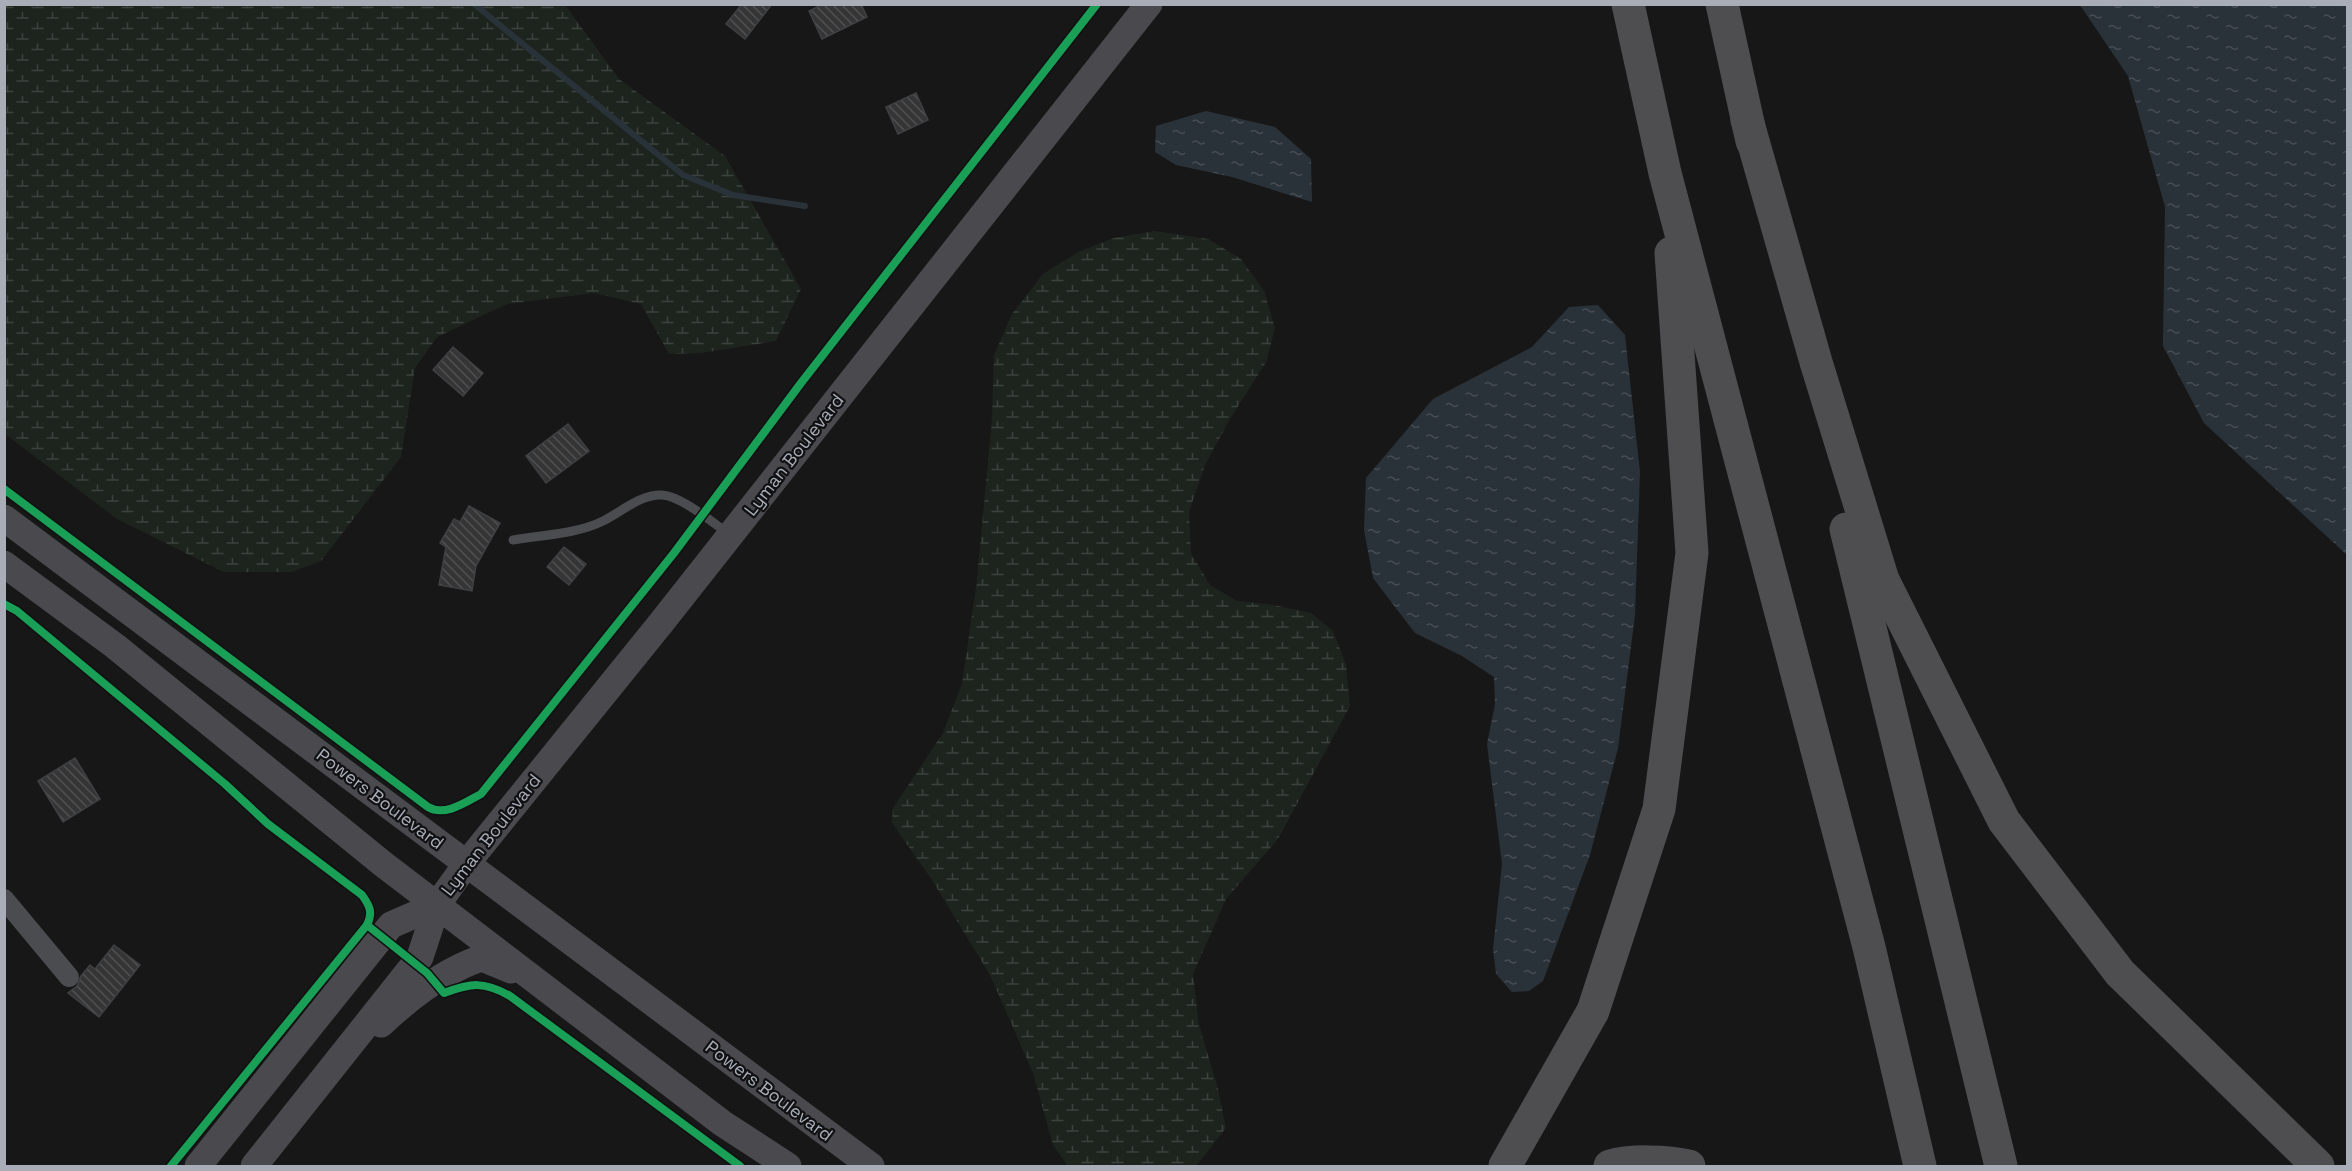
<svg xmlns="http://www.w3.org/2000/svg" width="2352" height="1171" viewBox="0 0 2352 1171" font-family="'Space Grotesk',sans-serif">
<defs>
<pattern id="wetland-marsh" width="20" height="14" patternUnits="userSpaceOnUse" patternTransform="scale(1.5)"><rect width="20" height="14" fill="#1d241e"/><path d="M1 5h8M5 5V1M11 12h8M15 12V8" fill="none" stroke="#3b413d"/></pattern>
<pattern id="water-ripples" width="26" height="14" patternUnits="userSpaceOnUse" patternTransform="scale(1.5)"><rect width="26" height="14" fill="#2a3239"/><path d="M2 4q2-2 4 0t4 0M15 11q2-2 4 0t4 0" fill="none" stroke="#464d54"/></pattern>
<pattern id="building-back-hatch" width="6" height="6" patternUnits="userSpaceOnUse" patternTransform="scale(1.5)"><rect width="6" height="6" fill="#353536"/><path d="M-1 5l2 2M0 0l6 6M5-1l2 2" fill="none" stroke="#4f5051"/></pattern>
</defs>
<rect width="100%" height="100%" fill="#171717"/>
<!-- wetland -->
<g fill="url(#wetland-marsh)">
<polygon points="4,5 565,5 619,79 725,156 801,289 776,341 701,353 669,354 641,304 594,293 507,304 437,337 415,368 401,457 321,561 291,572 224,572 117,519 5,434"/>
<polygon points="1154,231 1208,239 1241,259 1264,291 1275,328 1266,362 1230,419 1205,465 1189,512 1191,553 1210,585 1237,601 1274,605 1311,613 1333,631 1346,665 1350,706 1278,839 1226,899 1193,974 1199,1025 1218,1089 1226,1128 1196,1166 1068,1166 1053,1145 1033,1073 990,975 932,880 892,823 893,808 943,733 962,684 977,580 992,418 994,355 1012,314 1043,274 1078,252 1114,238"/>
</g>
<!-- water -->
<g fill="url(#water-ripples)">
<polygon points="2080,5 2347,5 2347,555 2204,423 2163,346 2165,207 2128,76"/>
<polygon points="1206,111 1275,127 1311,159 1312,202 1232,177 1176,165 1155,152 1156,126"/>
<polygon points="1598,305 1625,335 1640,472 1635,615 1618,748 1590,855 1543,981 1529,991 1512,992 1496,974 1493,949 1502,864 1487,744 1495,704 1494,677 1462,656 1415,633 1373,578 1364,530 1366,478 1433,399 1532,347 1569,307"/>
</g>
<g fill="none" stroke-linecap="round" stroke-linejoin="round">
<!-- stream -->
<polyline stroke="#2a3239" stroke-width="6" points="474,4 683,175 733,195 805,206"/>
</g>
<!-- building -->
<g fill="url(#building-back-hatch)" stroke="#3f4043" stroke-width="1.5">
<polygon points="742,4 772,4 745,39 726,24"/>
<polygon points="823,4 861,4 867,17 822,39 809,11"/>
<polygon points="916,93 928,120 898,134 886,107"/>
<polygon points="453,347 483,373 463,396 433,370"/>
<polygon points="568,424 589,451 546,483 526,456"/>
<polygon points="469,506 500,523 476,566 472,591 439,585 446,547 440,543 454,519 460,522"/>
<polygon points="564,547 586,564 569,585 547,567"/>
<polygon points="75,758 100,799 63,822 38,781"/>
<polygon points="114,945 140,965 99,1017 68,993 77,986 81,976 90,965 95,969"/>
</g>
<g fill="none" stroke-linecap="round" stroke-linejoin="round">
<!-- lane -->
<path stroke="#4b4c50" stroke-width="9" d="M513,540C542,535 577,534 603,521C621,512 641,494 662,495C681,496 712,522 729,534"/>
<!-- street -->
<polyline stroke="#4b4c50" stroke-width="20" points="4,899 69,977"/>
<!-- secondary -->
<g stroke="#4a4a4e" stroke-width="27">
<polyline points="4,518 871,1166"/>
<polyline points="4,564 115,646 383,864 722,1123 788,1166"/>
<path d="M381,1024C410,997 444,970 482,958L511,970"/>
<polyline points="198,1166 391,925 437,905"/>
<polyline points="254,1166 420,957 437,905 467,863 661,623 1149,4"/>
</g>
<!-- highway -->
<g stroke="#4e4e51" stroke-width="33">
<polyline points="1628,4 1665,173 1869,947 1920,1166"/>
<polyline points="1722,4 1752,141"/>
<polyline points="1747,120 1816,362 1883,580 2004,821 2120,973 2318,1166"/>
<polyline points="1846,529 2001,1166"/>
<polyline points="1505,1166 1593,1011 1659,809 1692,553 1671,253"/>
<path d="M1610,1166C1630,1160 1668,1161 1689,1166"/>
</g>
<defs>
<g id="cycleway">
<path d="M4,489L428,807C445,817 466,802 481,794L674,553L801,383L1097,4"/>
<path d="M4,604L17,611L225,784L268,824L362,895C370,906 373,913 367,925L171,1166"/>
<path d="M367,925L427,973L444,993C471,983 484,981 510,996L740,1166"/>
</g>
</defs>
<!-- cycleway casing -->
<use href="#cycleway" stroke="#111113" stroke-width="11"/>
<!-- cycleway -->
<use href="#cycleway" stroke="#1a9f57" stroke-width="8"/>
</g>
<g text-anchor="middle" stroke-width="4.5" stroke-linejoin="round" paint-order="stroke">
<!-- street labels -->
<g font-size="18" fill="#a8adb8" stroke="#111113">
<text transform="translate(794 455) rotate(-52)" y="6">Lyman Boulevard</text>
<text transform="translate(380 799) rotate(37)" y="6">Powers Boulevard</text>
<text transform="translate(491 835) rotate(-52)" y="6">Lyman Boulevard</text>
<text transform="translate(769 1091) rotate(37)" y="6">Powers Boulevard</text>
</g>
</g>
<!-- border -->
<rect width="2352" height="1171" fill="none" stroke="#a8adb8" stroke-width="12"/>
</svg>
